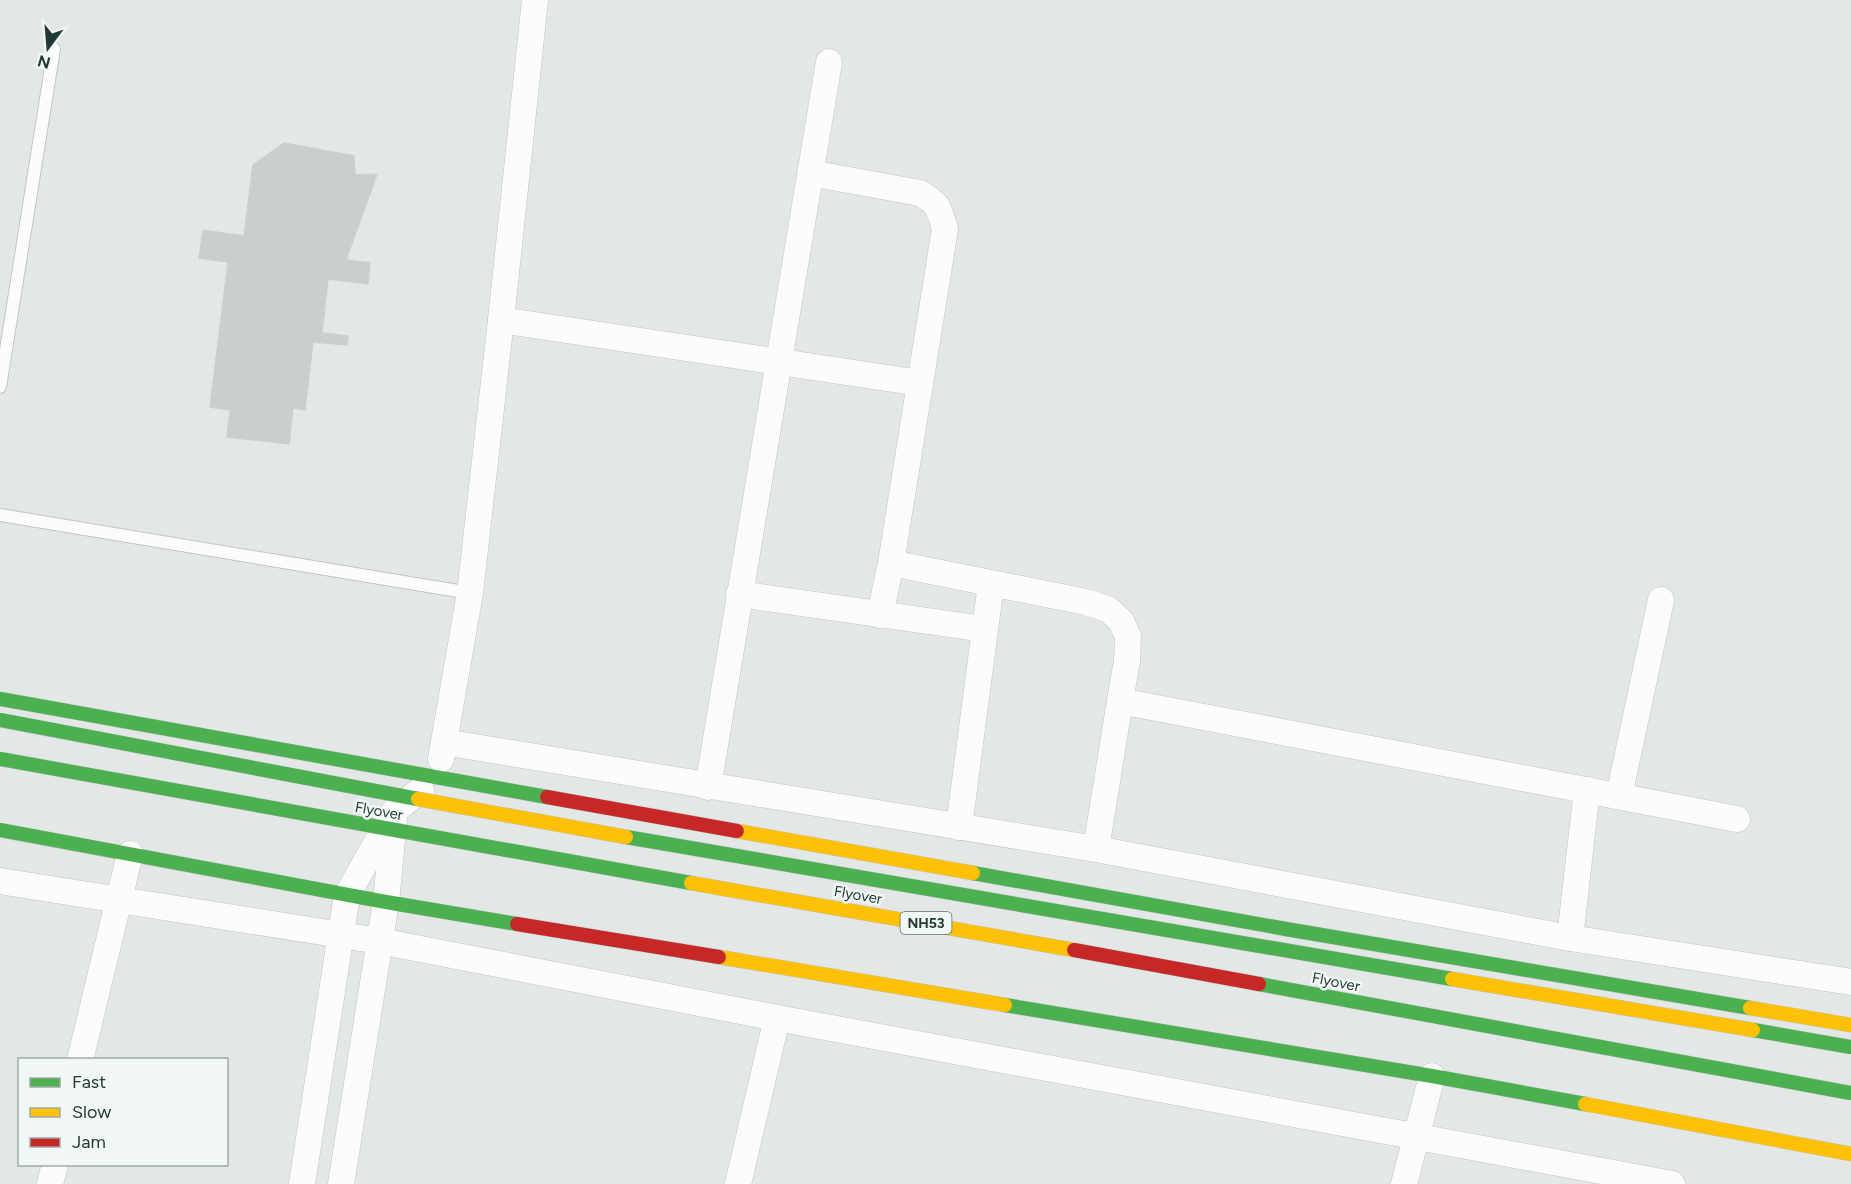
<svg xmlns="http://www.w3.org/2000/svg" width="1851" height="1184" viewBox="0 0 1851 1184" font-family="Figtree,sans-serif">
<rect width="100%" height="100%" fill="#e3e8e6"/>
<!-- building -->
<polygon fill="#cacfcd" stroke="#cbd1cf" stroke-width="1.5" points="284,143 354,156 355,175 377,174 346,260 370,263 368,284 328,279 322,333 348,336 347,345 313,342 305,410 293,408 289,444 227,437 230,410 210,407 228,262 199,258 203,230 244,236 253,165"/>
<g fill="none" stroke-linecap="round" stroke-linejoin="round">
<defs>
<g id="lane">
<polyline points="0,387 54,49"/>
<polyline points="0,515 470,593"/>
</g>
<g id="street">
<path d="M810,173L920,193C939,204 939,208 945,229L891,563L880,615"/>
<polyline points="501,320 920,383"/>
<polyline points="891,563 1086,602 1108,609 1121,621 1128,636 1127,661 1120,701 1737,819"/>
<polyline points="739,594 984,629"/>
<polyline points="444,742 1096,849 1570,938 1851,982"/>
<polyline points="441,759 470,593 501,320 535,0"/>
<polyline points="708,787 829,62"/>
<polyline points="1619,796 1661,600"/>
<polyline points="959,827 991,584"/>
<polyline points="1096,849 1120,701"/>
<polyline points="0,881 379,941 777,1018 1672,1184"/>
<polyline points="1570,938 1587,790"/>
<polyline points="80,1060 130,854"/>
<polyline points="50,1184 55,1164"/>
<polyline points="302,1184 347,895 395,810 421,790"/>
<polyline points="341,1184 386,902 394,819"/>
<polyline points="738,1184 777,1018"/>
<polyline points="1404,1184 1432,1076"/>
</g>
<g id="fast">
<polyline points="0,699 547,797"/>
<polyline points="0,830 386,902 517,924"/>
<polyline points="973,873 1286,929 1750,1008"/>
<polyline points="1005,1005 1432,1076 1585,1104"/>
</g>
<g id="slow">
<polyline points="737,831 973,873"/>
<polyline points="719,957 1005,1005"/>
<polyline points="1750,1008 1851,1025"/>
<polyline points="1585,1104 1851,1154"/>
</g>
<g id="jam">
<polyline points="547,797 737,831"/>
<polyline points="517,924 719,957"/>
</g>
</defs>
<!-- lane casing -->
<use href="#lane" stroke="#c0c5c3" stroke-width="14"/>
<!-- street casing -->
<use href="#street" stroke="#c0c5c3" stroke-width="27"/>
<!-- fast casing -->
<use href="#fast" stroke="#bfc5c3" stroke-width="15"/>
<!-- slow casing -->
<use href="#slow" stroke="#bfc5c3" stroke-width="15"/>
<!-- jam casing -->
<use href="#jam" stroke="#bfc5c3" stroke-width="15"/>
<!-- lane -->
<use href="#lane" stroke="#fbfcfb" stroke-width="12"/>
<!-- street -->
<use href="#street" stroke="#fbfcfb" stroke-width="26"/>
<!-- fast -->
<use href="#fast" stroke="#4caf50" stroke-width="14"/>
<!-- slow -->
<use href="#slow" stroke="#ffc107" stroke-width="14"/>
<!-- jam -->
<use href="#jam" stroke="#c62828" stroke-width="14"/>
<defs>
<g id="fast-bridge">
<polyline points="0,720 418,799"/>
<polyline points="0,759 691,883"/>
<polyline points="626,837 1452,979"/>
<polyline points="1259,984 1851,1093"/>
<polyline points="1753,1030 1851,1047"/>
</g>
<g id="slow-bridge">
<polyline points="418,799 626,837"/>
<polyline points="691,883 1074,950"/>
<polyline points="1452,979 1753,1030"/>
</g>
<polyline id="jam-bridge" points="1074,950 1259,984"/>
</defs>
<!-- fast-bridge casing -->
<use href="#fast-bridge" stroke="#bcc4c3" stroke-width="15" stroke-linecap="butt"/>
<!-- slow-bridge casing -->
<use href="#slow-bridge" stroke="#bcc4c3" stroke-width="15" stroke-linecap="butt"/>
<!-- jam-bridge casing -->
<use href="#jam-bridge" stroke="#bcc4c3" stroke-width="15" stroke-linecap="butt"/>
<!-- fast-bridge -->
<use href="#fast-bridge" stroke="#4caf50" stroke-width="14"/>
<!-- slow-bridge -->
<use href="#slow-bridge" stroke="#ffc107" stroke-width="14"/>
<!-- jam-bridge -->
<use href="#jam-bridge" stroke="#c62828" stroke-width="14"/>
</g>
<g text-anchor="middle" stroke-width="5" stroke-linejoin="round" paint-order="stroke">
<!-- shield labels -->
<rect fill="#f1f7f5" stroke="#60736f" stroke-width="1.5" x="900.5" y="912" width="51" height="22" rx="4.5"/>
<g font-size="14" font-weight="bold" fill="#223a36">
<text x="926" y="928">NH53</text>
</g>
<!-- street labels -->
<g font-size="15" fill="#223a36" stroke="#f1f7f5">
<text transform="translate(379 811) rotate(10)" y="5">Flyover</text>
<text transform="translate(858 895) rotate(10)" y="5">Flyover</text>
<text transform="translate(1336 982) rotate(11)" y="5">Flyover</text>
</g>
</g>
<!-- legend -->
<rect x="18" y="1058" width="210" height="108" fill="#f1f7f5" stroke="#9eaba9" stroke-width="1.5"/>
<rect x="30" y="1078" width="30" height="9" fill="#4caf50" stroke="#9eaba9" stroke-width="1.5"/>
<text x="72" y="1088" font-size="18" fill="#223a36">Fast</text>
<rect x="30" y="1108" width="30" height="9" fill="#ffc107" stroke="#9eaba9" stroke-width="1.5"/>
<text x="72" y="1118" font-size="18" fill="#223a36">Slow</text>
<rect x="30" y="1138" width="30" height="9" fill="#c62828" stroke="#9eaba9" stroke-width="1.5"/>
<text x="72" y="1148" font-size="18" fill="#223a36">Jam</text>
<!-- north arrow -->
<g transform="translate(48 48) rotate(196)" stroke="#f1f7f5" stroke-width="4.5" paint-order="stroke">
<path d="M0-4.5L10 22L0 15L-10 22Z" fill="#223a36"/>
<text y="-9" font-size="16" font-weight="bold" text-anchor="middle" fill="#223a36">N</text>
</g>
</svg>
